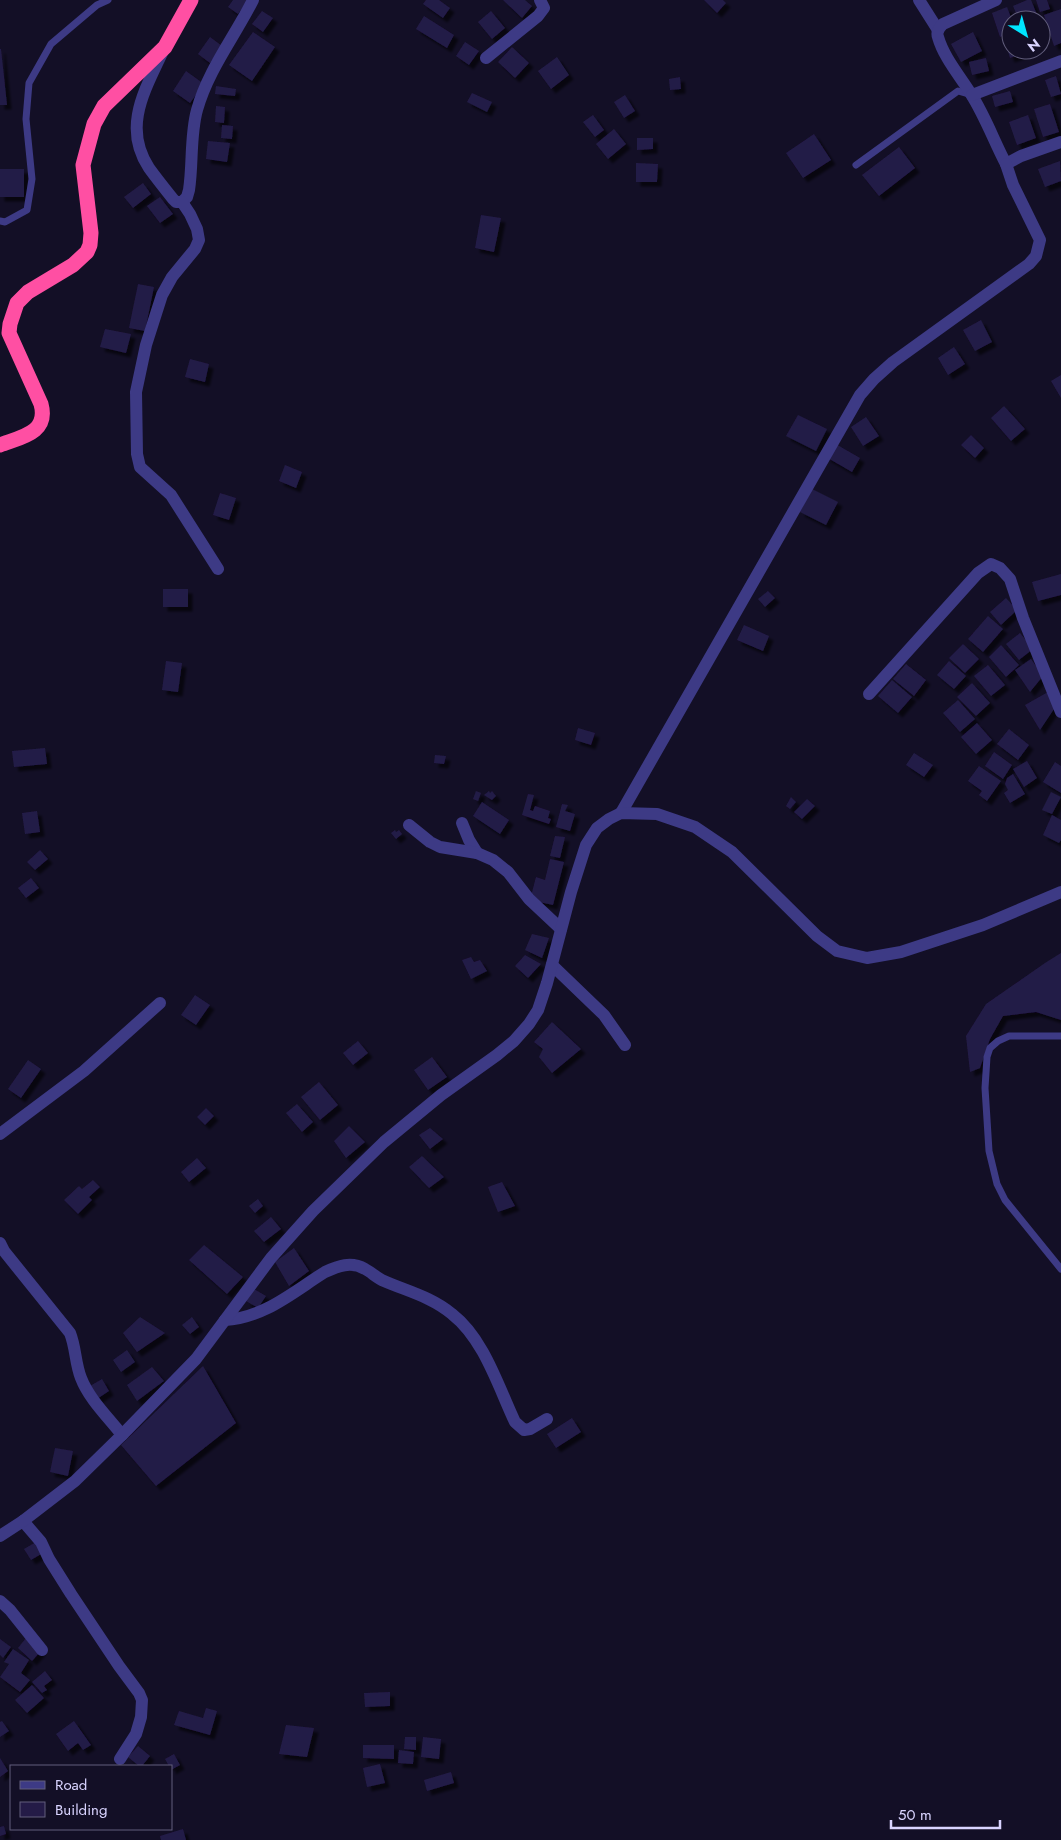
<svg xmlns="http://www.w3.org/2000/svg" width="1061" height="1840" viewBox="0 0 1061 1840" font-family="Jost,sans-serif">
<defs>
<filter id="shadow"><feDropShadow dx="4.5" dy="4.5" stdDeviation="1" flood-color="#0009"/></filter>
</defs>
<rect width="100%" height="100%" fill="#130f26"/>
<!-- building -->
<g fill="#241b47" filter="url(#shadow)">
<polygon points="233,0 248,0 238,14 228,7"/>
<polygon points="426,0 439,0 450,8 443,18 423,4"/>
<polygon points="503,0 525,0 532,6 522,18"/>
<polygon points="704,0 723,0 726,3 717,13"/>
<polygon points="1027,0 1031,0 1038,17 1032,20 1019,20 1013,6"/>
<polygon points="1036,0 1047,0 1050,9 1040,12"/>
<polygon points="1007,7 1012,20 1011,33 1000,37 992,13"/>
<polygon points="1061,9 1061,43 1054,46 1044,15"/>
<polygon points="262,11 273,18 263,32 252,24"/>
<polygon points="491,11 505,28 492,39 478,22"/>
<polygon points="424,16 454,35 447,48 416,29"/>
<polygon points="253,32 275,47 252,81 229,65"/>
<polygon points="973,32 982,51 961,62 951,44"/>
<polygon points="210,37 222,46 210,63 198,54"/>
<polygon points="1011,39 1011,50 1024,50 1025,53 1010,58 1005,41"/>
<polygon points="465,42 479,51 469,65 456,56"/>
<polygon points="512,47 529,63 515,78 498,62"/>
<polygon points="0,49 1,49 7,105 0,105"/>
<polygon points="557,57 569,75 551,89 538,71"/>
<polygon points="986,58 989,71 972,75 969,62"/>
<polygon points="186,71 204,84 190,103 173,91"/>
<polygon points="1056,76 1061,94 1051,97 1045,80"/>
<polygon points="680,77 681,89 670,90 669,79"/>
<polygon points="216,86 236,89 235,96 215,94"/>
<polygon points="1010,91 1013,102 995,107 992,96"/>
<polygon points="472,93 492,102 487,112 467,102"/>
<polygon points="625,95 635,111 624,118 614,102"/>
<polygon points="1050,104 1059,132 1043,137 1034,109"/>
<polygon points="216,106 225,107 224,123 215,122"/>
<polygon points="593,115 604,130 595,137 583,122"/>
<polygon points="1028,115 1036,138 1017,145 1009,122"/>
<polygon points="222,125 233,126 232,139 221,138"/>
<polygon points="614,129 626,144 608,159 596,144"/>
<polygon points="814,134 831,160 803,178 786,153"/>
<polygon points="637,138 653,138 653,149 637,150"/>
<polygon points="208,141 230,143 227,162 206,159"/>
<polygon points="899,147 915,168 879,196 862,175"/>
<polygon points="1060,161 1061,181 1045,187 1038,169"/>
<polygon points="636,163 658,164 657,182 636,182"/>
<rect x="0" y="169" width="24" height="28"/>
<polygon points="143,183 151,194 133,208 124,197"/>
<polygon points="160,197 173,214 160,223 147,206"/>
<polygon points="481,215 501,218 494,252 475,248"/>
<polygon points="138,284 154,287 145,331 129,328"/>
<polygon points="981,320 992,342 975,351 963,330"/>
<polygon points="105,329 131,334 126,353 100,347"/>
<polygon points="954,347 965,364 948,375 938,358"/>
<polygon points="190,359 209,364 205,382 185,377"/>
<polygon points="1061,375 1061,398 1051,381"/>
<polygon points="1004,406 1025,429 1011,441 991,418"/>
<polygon points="798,415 827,429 816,451 786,436"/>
<polygon points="866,417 879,436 863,446 851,427"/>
<polygon points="971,435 984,448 975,458 961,445"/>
<polygon points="834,443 860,458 852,472 826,457"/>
<polygon points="285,465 302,472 296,488 279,481"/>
<polygon points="812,489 838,502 826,525 800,512"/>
<polygon points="220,493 236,498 229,520 213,515"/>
<polygon points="1061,574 1061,595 1038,601 1032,582"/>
<rect x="163" y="589" width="25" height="18"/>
<polygon points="768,591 775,598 765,607 758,599"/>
<polygon points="1006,598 1017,610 1001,625 990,612"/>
<polygon points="988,616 1003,629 983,652 968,639"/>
<polygon points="744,625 769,636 763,651 737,640"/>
<polygon points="1020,633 1033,649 1019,660 1006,644"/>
<polygon points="963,644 979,659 965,673 949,658"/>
<polygon points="1001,645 1019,665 1006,677 989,657"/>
<polygon points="1031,659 1043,676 1030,692 1015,670"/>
<polygon points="166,661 182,663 178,692 162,690"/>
<polygon points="949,661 966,676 954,689 937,675"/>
<polygon points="906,664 926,680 914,696 893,679"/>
<polygon points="988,665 1005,685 991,696 974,676"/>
<polygon points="892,680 912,697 898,713 878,696"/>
<polygon points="972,683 990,703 976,716 957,697"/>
<polygon points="1048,692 1056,706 1040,730 1025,705"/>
<polygon points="958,700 975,719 960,732 943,713"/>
<polygon points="977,723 992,740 976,754 961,737"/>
<polygon points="578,728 595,733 591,745 575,740"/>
<polygon points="1009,729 1029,745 1018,760 997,744"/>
<polygon points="45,748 47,764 14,767 12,751"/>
<polygon points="994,752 1012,765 1003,779 985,766"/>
<polygon points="914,753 933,765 924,777 906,765"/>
<polygon points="435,755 446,756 444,764 434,763"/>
<polygon points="1027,761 1037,778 1024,787 1013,769"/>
<polygon points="1055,762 1061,766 1061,793 1043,782"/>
<polygon points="979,766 1001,781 987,801 979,795 982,791 968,781"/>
<polygon points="1013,774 1025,794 1010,803 1004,793 1008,790 1005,784 1007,778"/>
<polygon points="476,791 481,793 478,801 473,799"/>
<polygon points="489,791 490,793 492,791 496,796 492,800 484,795"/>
<polygon points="1051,792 1061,797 1052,814 1042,810"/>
<polygon points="528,794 534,795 530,810 533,811 535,806 550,811 548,818 551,819 549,824 522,815"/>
<polygon points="791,797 796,802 790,809 786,806"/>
<polygon points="807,799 815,806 802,819 794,812"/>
<polygon points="482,802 509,820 500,834 473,816"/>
<polygon points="562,804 568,805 565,811 575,814 570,831 556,827"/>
<polygon points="37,811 40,832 25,834 22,813"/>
<polygon points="1052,815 1061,820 1061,840 1059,843 1043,835"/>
<polygon points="395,830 396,832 399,830 402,834 396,839 391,833"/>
<polygon points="555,836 565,837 560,858 550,856"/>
<polygon points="40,850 48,859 35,870 27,862"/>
<polygon points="550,859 564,862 553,905 530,900 536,877 545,880"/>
<polygon points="31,878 39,888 26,898 18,888"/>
<polygon points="532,934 549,938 542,958 525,950"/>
<polygon points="1061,953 1061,1020 1036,1012 1003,1016 990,1039 980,1068 970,1072 966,1036 986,1004 1045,963"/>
<polygon points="525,955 541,964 528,978 515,966"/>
<polygon points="471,957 474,962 480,960 487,971 471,979 462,960"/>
<polygon points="195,995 210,1005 196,1025 181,1015"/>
<polygon points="552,1022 581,1049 552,1073 539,1057 543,1049 534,1042"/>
<polygon points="358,1041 368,1053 353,1065 343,1053"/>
<polygon points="432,1057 447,1077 428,1090 414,1070"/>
<polygon points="28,1060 41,1069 21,1098 8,1089"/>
<polygon points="319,1082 338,1105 320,1120 301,1097"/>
<polygon points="297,1104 313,1122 302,1132 286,1113"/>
<polygon points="206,1108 214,1116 205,1125 197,1117"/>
<polygon points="349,1126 365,1142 346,1158 334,1141"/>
<polygon points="430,1128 443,1139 430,1149 419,1135"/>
<polygon points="422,1156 444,1177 429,1188 409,1167"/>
<polygon points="197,1158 206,1168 189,1182 181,1172"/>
<polygon points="93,1180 100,1187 89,1197 92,1200 78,1214 64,1200 79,1186 82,1189"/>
<polygon points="502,1182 515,1206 498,1212 488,1187"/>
<polygon points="258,1199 263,1206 255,1213 249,1206"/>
<polygon points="271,1217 281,1229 264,1242 254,1231"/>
<polygon points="204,1245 243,1277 227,1294 189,1260"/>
<polygon points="294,1248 309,1271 289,1286 275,1262"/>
<polygon points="254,1289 266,1296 258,1308 246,1301"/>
<polygon points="140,1317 165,1333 137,1352 123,1333"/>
<polygon points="192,1317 199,1327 190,1334 182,1325"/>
<polygon points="127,1350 135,1362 121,1372 113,1360"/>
<polygon points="203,1366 236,1423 156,1486 121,1445"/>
<polygon points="152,1367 164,1381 137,1401 127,1385"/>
<polygon points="102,1379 109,1391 97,1399 90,1386"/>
<polygon points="572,1418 581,1432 556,1448 547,1434"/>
<polygon points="55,1448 73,1451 68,1476 50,1472"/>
<polygon points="36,1542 43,1553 31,1560 24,1549"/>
<polygon points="26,1638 41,1651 32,1661 18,1648"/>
<polygon points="0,1639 11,1647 3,1658 0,1655"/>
<polygon points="13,1649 29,1660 21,1673 30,1680 20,1692 0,1677 9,1664 4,1662"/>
<polygon points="45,1671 52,1680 44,1686 47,1690 42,1693 32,1682"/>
<polygon points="32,1685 44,1698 27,1713 15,1700"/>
<polygon points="390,1692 390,1706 365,1707 364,1693"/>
<polygon points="206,1708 217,1711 210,1735 174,1725 179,1711 203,1718"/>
<polygon points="2,1721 9,1731 0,1737 0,1722"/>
<polygon points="74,1721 91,1745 83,1750 78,1743 68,1751 56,1734"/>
<polygon points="286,1725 314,1728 307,1757 279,1754"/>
<polygon points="405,1737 416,1737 416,1750 404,1749"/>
<polygon points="423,1737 441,1739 439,1759 421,1757"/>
<polygon points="363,1745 394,1745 394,1759 363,1758"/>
<polygon points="138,1746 150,1756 142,1766 139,1766 128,1757"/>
<polygon points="399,1750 414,1752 413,1764 398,1763"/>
<polygon points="174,1754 180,1765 171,1770 171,1766 169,1766 165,1759"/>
<polygon points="0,1758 8,1771 0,1777"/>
<polygon points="380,1764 385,1783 367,1787 363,1768"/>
<polygon points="451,1772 454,1783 427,1791 424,1780"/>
<polygon points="4,1826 6,1834 0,1836 0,1827"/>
<polygon points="183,1829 186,1840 161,1840 160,1836"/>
</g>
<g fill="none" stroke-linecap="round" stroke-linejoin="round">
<!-- lane -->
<g stroke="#3d3a85" stroke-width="7">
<polyline points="856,165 958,91 972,95"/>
<polyline points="0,221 5,222 27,210 32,179 26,119 29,83 51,44 97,5 108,0"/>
<polyline points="1061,1036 1009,1036 998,1041 990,1048 987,1057 985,1088 989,1151 997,1184 1005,1200 1061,1269"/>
</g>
<!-- street -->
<g stroke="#3d3a85" stroke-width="12">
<polyline points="919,0 938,30"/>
<path d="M996,0L943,24C939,28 936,32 938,37C944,58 960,76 971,94C985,116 994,141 1006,164L1021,156L1061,142"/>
<path d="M163,51C145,90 122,127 149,168C157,179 165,189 173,199L176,202H182L187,197L189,190C193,164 190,135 197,110C208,70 235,36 253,0"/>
<polyline points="486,58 538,16 544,8 540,0"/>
<polyline points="972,95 1061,61"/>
<polyline points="182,202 190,214 197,229 199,240 195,249 172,277 162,295 146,345 136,392 137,454 140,467 171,495 218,569"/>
<polyline points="869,694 978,573 991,564 1000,568 1010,579 1023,618 1061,712"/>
<polyline points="621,813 860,395 874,379 893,362 1029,264 1036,256 1040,240 1013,185 1006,164"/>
<polyline points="462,823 469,840 477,853"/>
<polyline points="409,825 430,842 440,847 477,853 493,860 508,872 529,899 561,929"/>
<polyline points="552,965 604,1015 625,1045"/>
<polyline points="0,1134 84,1071 160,1003"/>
<path d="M0,1243L4,1251L70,1333C76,1348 75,1363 81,1378C89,1399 108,1417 122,1435"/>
<path d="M225,1320C264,1318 293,1292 325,1272C338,1266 351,1261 365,1269C371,1272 377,1278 384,1281C407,1291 432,1297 452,1314C484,1339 498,1386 515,1422L524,1430L530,1429L547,1419"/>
<polyline points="23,1521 41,1542 49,1559 71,1594 119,1666 139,1693 142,1700 141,1717 136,1734 120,1759"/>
<polyline points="0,1536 23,1521 75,1481 122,1435 196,1359 271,1258 313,1211 384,1142 441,1095 497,1055 514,1041 529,1024 538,1010 547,983 571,892 586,845 597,828 609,819 621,813 657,814 695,827 732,852 817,936 837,951 867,958 901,952 983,925 1061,892"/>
<polyline points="0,1601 10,1610 42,1650"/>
</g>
<!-- highway -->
<path stroke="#ff4fa3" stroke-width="15" d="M0,445C21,437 49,433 41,404L9,333L10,324L17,303L28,292L73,265L87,252L90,245L91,233L83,165L94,124L104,106L165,47L191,0"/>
</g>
<!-- legend -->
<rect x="10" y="1765" width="162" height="65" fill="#130f26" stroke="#625e7d"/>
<rect x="20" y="1781" width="25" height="8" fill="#3d3a85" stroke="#625e7d"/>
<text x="55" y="1790" font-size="15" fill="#d9d4ff">Road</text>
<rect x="20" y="1802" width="25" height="15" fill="#241b47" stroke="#625e7d"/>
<text x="55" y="1815" font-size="15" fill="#d9d4ff">Building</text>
<!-- north arrow -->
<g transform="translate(1026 35) rotate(143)"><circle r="24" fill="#130f26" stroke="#625e7d"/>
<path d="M0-4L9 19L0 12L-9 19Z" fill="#00e5ff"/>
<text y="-8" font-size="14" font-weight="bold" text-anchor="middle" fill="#d9d4ff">N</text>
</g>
<!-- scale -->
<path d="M891 1820v8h109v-8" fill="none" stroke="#d9d4ff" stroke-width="2.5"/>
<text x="898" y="1820" font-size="15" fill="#d9d4ff" stroke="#130f26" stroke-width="4" paint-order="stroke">50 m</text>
</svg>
